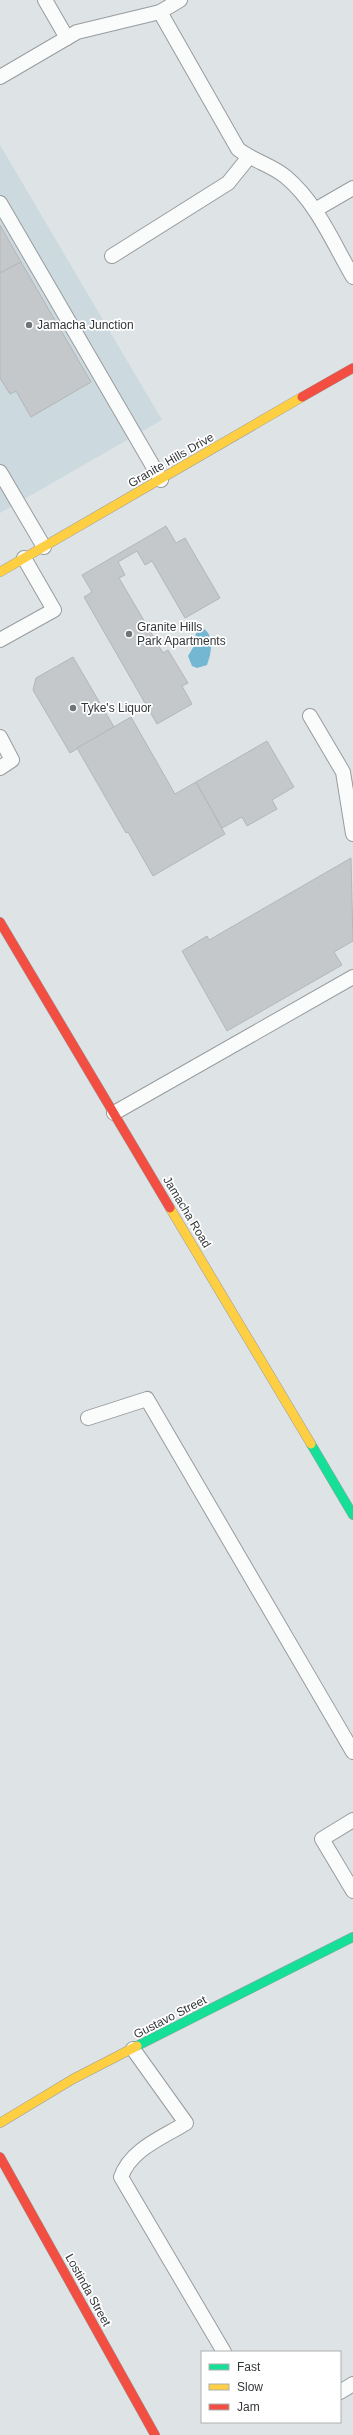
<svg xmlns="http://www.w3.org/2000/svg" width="353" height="2435" viewBox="0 0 353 2435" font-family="Helvetica,sans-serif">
<rect width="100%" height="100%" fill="#dee4e6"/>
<!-- built -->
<polygon fill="#ccd9df" points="0,145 162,420 0,513"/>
<!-- water -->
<path fill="#74b7d2" d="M204,629C215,636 211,655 207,665L197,668L192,666L188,656L194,646L196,633Z"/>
<!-- building -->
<g fill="#c4c8ca" stroke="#b3b7b9">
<polygon points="0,225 21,262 0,273"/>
<polygon points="21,262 91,382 31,417 16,391 10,394 0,378 0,273"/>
<polygon points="166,526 176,543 185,538 220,598 185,618 152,561 145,565 137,551 118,562 125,575 119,578 163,653 168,650 188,683 182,686 192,704 157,724 84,597 92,592 82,575"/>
<polygon points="73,657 114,727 70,753 33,690 36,678"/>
<polygon points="131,717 175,794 196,782 225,834 153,876 128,832 126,833 77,748"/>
<polygon points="267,741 294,787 272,800 277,809 247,826 242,817 222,828 196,782"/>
<polygon points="351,858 353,941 334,952 342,965 227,1031 182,951 207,936 209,940"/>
</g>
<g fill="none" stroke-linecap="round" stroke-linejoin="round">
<defs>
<g id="lane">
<polyline points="45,0 67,38"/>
<path d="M180,0L160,12L238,149C253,161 272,165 286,177C317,203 333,243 353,277"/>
<polyline points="0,77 77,32 160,12"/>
<polyline points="0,203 161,480"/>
<polyline points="315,210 353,188"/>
<polyline points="112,256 228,183 249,157"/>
<polyline points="0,472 44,547"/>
<polyline points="0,640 54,610 24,558"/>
<polyline points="310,716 343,772 353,834"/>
<polyline points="0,737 12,760 0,768"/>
<polyline points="114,1113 353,977"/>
<polyline points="88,1418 147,1399 353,1752"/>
<polyline points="353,1820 322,1839 353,1891"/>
<path d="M133,2049L186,2123C162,2138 131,2149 121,2177L224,2352"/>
<polyline points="340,2392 353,2384"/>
</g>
<g id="fast">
<polyline points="311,1444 353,1515"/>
<polyline points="137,2046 353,1937"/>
</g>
<g id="slow">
<polyline points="0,572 302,397"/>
<polyline points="170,1208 311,1444"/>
<polyline points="0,2123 73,2079 137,2046"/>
</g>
<g id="jam">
<polyline points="302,397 353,368"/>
<polyline points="0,922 170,1208"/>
<polyline points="0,2157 155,2435"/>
</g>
</defs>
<!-- lane casing -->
<use href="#lane" stroke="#989c9e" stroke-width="16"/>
<!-- fast casing -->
<use href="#fast" stroke="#989c9e" stroke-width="10"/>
<!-- slow casing -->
<use href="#slow" stroke="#989c9e" stroke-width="10"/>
<!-- jam casing -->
<use href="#jam" stroke="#989c9e" stroke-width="10"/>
<!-- lane -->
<use href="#lane" stroke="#fafbfb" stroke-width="14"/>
<!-- fast -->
<use href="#fast" stroke="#16e098" stroke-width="9"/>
<!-- slow -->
<use href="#slow" stroke="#ffcf43" stroke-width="9"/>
<!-- jam -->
<use href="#jam" stroke="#f24e42" stroke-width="9"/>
</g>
<!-- markers -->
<g fill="#6f7476" stroke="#fff" stroke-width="1.5">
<circle cx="29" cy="325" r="4"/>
<circle cx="129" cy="634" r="4"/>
<circle cx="73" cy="708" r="4"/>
</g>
<g text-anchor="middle" stroke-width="3.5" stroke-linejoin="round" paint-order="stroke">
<!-- poi labels -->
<g font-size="12" fill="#333739" stroke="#fff" text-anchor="start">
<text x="37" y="329">Jamacha Junction</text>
<text x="137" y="631">Granite Hills<tspan x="137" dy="14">Park Apartments</tspan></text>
<text x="81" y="712">Tyke's Liquor</text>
</g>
<!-- street labels -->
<g font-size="12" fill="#333739" stroke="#fff">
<text transform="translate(171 460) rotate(-30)" y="4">Granite Hills Drive</text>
<text transform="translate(187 1212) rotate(59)" y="4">Jamacha Road</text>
<text transform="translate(170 2017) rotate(-27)" y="4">Gustavo Street</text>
<text transform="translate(88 2290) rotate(61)" y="4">Lostinda Street</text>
</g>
</g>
<!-- legend -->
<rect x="201" y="2351" width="140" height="72" fill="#ffffff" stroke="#adafb0"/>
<rect x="209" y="2364" width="20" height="6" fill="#16e098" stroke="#adafb0"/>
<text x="237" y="2371" font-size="12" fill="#333739">Fast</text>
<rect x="209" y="2384" width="20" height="6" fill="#ffcf43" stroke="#adafb0"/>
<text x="237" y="2391" font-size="12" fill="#333739">Slow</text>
<rect x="209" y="2404" width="20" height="6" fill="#f24e42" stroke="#adafb0"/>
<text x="237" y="2411" font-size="12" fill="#333739">Jam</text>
</svg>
